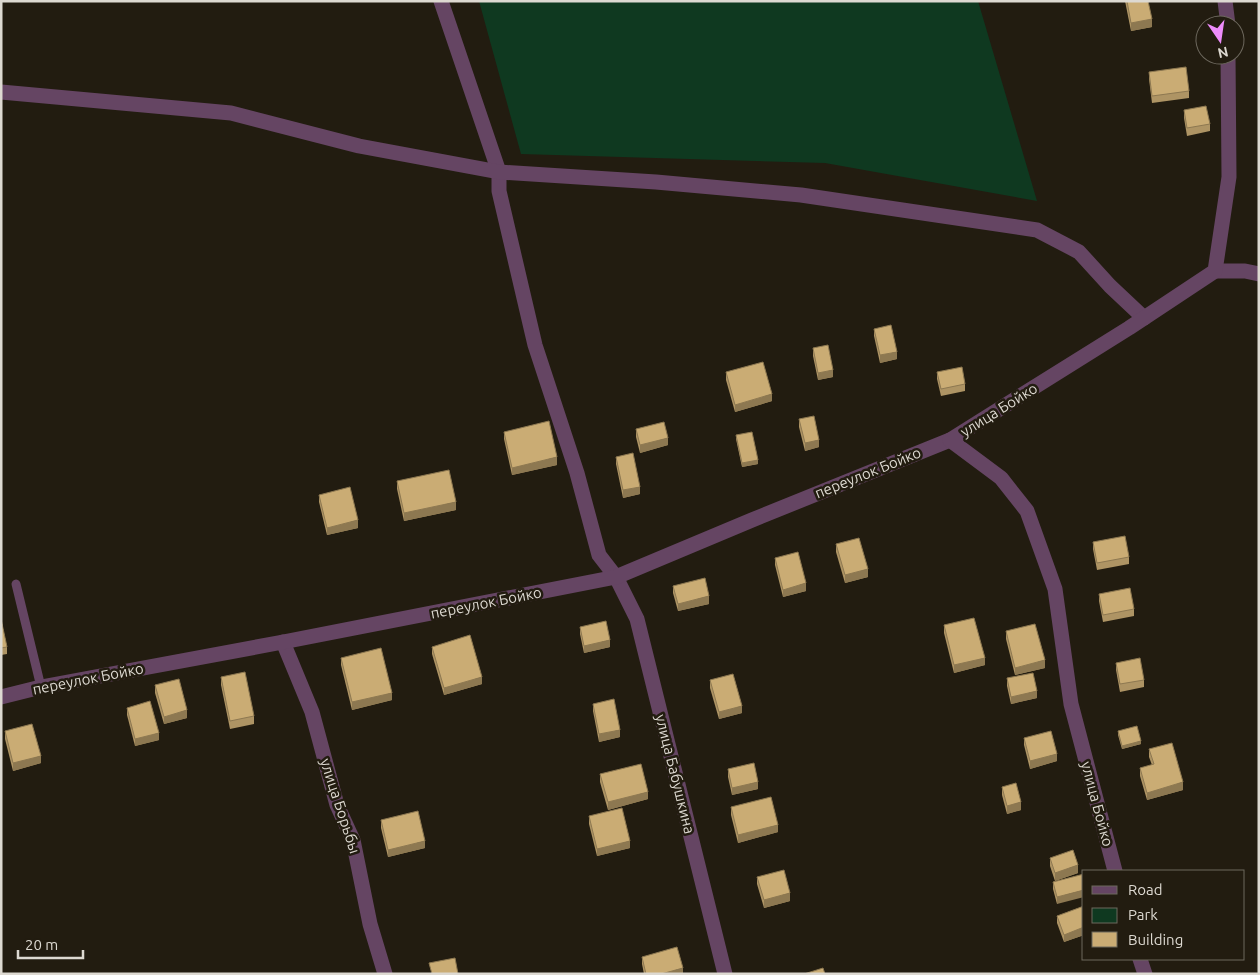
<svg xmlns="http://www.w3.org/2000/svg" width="1260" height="975" viewBox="0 0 1260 975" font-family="Ubuntu,sans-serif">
<rect width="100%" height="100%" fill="#221c10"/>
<!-- green -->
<polygon fill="#0f3920" points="479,1 978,1 1037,201 825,163 521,154"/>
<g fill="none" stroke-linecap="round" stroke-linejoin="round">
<!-- lane -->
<polyline stroke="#654563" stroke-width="9" points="16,584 41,687"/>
<!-- street -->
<g stroke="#654563" stroke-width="15">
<polyline points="441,1 499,172 499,191 535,345 577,473 599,555 616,577 637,619 725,974"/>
<polyline points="1225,1 1228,25"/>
<polyline points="1,92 231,113 359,146 499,172 656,182 801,195 1037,230 1079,252 1110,286 1144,318"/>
<polyline points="1215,271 1245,271 1259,274"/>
<polyline points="283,642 312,712 337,805 353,840 370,924 385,974"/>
<polyline points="1,697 41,687 283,642 616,577 752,520 950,440"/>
<polyline points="1115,871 1071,704 1055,589 1027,511 1001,478 950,440 1129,328 1215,271 1229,177 1228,55"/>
<polyline points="1140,959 1145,974"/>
</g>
</g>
<!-- wall -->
<g fill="#ae9464">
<polygon points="1125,1 1148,1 1152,27 1131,31"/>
<polygon points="1149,72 1189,91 1189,98 1152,103 1149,79"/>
<polygon points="1184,110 1210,124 1210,131 1187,136 1184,118"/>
<polygon points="874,329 897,359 880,363 874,336"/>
<polygon points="813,348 833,377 818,380 813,356"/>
<polygon points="726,372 772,401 735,412 726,380"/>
<polygon points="937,372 965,384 965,391 941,396 937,379"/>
<polygon points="799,419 819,447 805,451 799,427"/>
<polygon points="636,429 668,445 640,453 636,437"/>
<polygon points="504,432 557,465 512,475 504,439"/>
<polygon points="736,435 758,464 742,467 736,439"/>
<polygon points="616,457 640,494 623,498 616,464"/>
<polygon points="397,481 456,510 404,521 397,489"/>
<polygon points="319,495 358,528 327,535 319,502"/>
<polygon points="1093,542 1129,557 1129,564 1097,570 1093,549"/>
<polygon points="836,544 868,577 845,583 836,552"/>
<polygon points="775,558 806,591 783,597 775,565"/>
<polygon points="673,586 709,604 678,611 673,593"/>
<polygon points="1099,594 1134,609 1134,616 1103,622 1099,601"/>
<polygon points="1,619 7,647 7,654 1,655"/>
<polygon points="944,625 985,665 954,673 944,633"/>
<polygon points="580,627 610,647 584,653 580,634"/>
<polygon points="1006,631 1045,668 1015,675 1006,639"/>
<polygon points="432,647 482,684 444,695 432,654"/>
<polygon points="341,658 392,700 352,710 341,665"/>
<polygon points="1116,663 1144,680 1144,687 1120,692 1116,670"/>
<polygon points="221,677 254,716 254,724 230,729 221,685"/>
<polygon points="1007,678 1037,698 1011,704 1007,686"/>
<polygon points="710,680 742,713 719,719 710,688"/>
<polygon points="155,685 187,718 164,724 155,693"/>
<polygon points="593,704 620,737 599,742 593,711"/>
<polygon points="127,708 159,740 135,746 127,715"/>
<polygon points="5,731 41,763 13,771 5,739"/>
<polygon points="1118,731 1141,744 1122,749 1118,735"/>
<polygon points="1024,738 1057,761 1030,769 1024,745"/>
<polygon points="1149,749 1183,790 1147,800 1140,776 1140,768 1152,765 1149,757"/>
<polygon points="728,769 758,789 732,795 728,777"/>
<polygon points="600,774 648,799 608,810 600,782"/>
<polygon points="1002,787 1021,810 1007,814 1002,795"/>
<polygon points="731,807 778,832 738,843 731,815"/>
<polygon points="589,816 630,848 597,856 589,824"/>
<polygon points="381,820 425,848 388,857 381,828"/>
<polygon points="1050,858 1078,873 1055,881 1050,866"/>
<polygon points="1084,874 1057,904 1053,889 1053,882"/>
<polygon points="757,877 790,901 764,908 757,884"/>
<polygon points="1084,906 1084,935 1064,942 1057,923 1057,916"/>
<polygon points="642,957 683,974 644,974 642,964"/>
</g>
<!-- shaded-wall -->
<g fill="#8d7851">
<polygon points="1152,19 1152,27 1131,31 1131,23"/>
<polygon points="897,352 897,359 880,363 880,355"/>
<polygon points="833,370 833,377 818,380 818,373"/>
<polygon points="772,394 772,401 735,412 735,405"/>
<polygon points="668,438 668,445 640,453 640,445"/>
<polygon points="819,440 819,447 805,451 805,443"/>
<polygon points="557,457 557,465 512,475 512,468"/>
<polygon points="758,460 758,464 742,467 742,463"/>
<polygon points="640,487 640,494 623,498 623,490"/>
<polygon points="456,502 456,510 404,521 404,513"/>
<polygon points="358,520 358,528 327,535 327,528"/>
<polygon points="868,569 868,577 845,583 845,575"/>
<polygon points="806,583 806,591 783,597 783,590"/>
<polygon points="709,596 709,604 678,611 678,604"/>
<polygon points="610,640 610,647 584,653 584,646"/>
<polygon points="985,658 985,665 954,673 954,665"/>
<polygon points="1045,660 1045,668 1015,675 1015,668"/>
<polygon points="482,677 482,684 444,695 444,688"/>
<polygon points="1037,691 1037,698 1011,704 1011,697"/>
<polygon points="392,693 392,700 352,710 352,702"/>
<polygon points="742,706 742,713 719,719 719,712"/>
<polygon points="187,710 187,718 164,724 164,717"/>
<polygon points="620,730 620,737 599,742 599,734"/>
<polygon points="159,733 159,740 135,746 135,739"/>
<polygon points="1141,741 1141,744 1122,749 1122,746"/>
<polygon points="1057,754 1057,761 1030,769 1030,761"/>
<polygon points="41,756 41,763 13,771 13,763"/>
<polygon points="758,782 758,789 732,795 732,788"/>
<polygon points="1183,782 1183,790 1147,800 1147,793"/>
<polygon points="648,792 648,799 608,810 608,802"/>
<polygon points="1021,802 1021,810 1007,814 1007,806"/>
<polygon points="778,825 778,832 738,843 738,835"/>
<polygon points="425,841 425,848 388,857 388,850"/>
<polygon points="630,841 630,848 597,856 597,849"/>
<polygon points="1078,865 1078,873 1055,881 1055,873"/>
<polygon points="1084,890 1084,897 1057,904 1057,897"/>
<polygon points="790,893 790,901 764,908 764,900"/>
<polygon points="1084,927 1084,935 1064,942 1064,935"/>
<polygon points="683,968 683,974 661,974"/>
</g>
<!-- building -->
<g fill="#caac74" stroke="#8d7851">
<polygon points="1127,1 1148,1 1152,19 1131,23"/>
<polygon points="1186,67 1189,91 1152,96 1149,72"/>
<polygon points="1206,106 1210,124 1187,128 1184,110"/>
<polygon points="891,325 897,352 880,355 874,329"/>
<polygon points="828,345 833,370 818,373 813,348"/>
<polygon points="763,362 772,394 735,405 726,372"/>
<polygon points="962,367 965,384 941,389 937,372"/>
<polygon points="814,416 819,440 805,443 799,419"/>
<polygon points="549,421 557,457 512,468 504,432"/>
<polygon points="664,422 668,438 640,445 636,429"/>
<polygon points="752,432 758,460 742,463 736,435"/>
<polygon points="633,453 640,487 623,490 616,457"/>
<polygon points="449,470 456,502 404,513 397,481"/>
<polygon points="350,487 358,520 327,528 319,495"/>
<polygon points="1125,536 1129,557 1097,563 1093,542"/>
<polygon points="859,538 868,569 845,575 836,544"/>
<polygon points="798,552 806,583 783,590 775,558"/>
<polygon points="705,578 709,596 678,604 673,586"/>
<polygon points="1130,588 1134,609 1103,615 1099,594"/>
<polygon points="974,618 985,658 954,665 944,625"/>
<polygon points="1,619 7,647 1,648"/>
<polygon points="606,621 610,640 584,646 580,627"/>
<polygon points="1035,624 1045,660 1015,668 1006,631"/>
<polygon points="470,635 482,677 444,688 432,647"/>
<polygon points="381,648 392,693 352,702 341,658"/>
<polygon points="1140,658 1144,680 1120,684 1116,663"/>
<polygon points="245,672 254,716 230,721 221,677"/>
<polygon points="1033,673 1037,691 1011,697 1007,678"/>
<polygon points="733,674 742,706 719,712 710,680"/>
<polygon points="179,679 187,710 164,717 155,685"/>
<polygon points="614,699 620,730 599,734 593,704"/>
<polygon points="150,701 159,733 135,739 127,708"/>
<polygon points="32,724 41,756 13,763 5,731"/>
<polygon points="1137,726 1141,741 1122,746 1118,731"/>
<polygon points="1051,731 1057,754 1030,761 1024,738"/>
<polygon points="1172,743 1183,782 1147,793 1140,768 1154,764 1149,749"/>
<polygon points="754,763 758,782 732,788 728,769"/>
<polygon points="641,764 648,792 608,802 600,774"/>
<polygon points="1016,783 1021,802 1007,806 1002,787"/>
<polygon points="771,797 778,825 738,835 731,807"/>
<polygon points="622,808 630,841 597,849 589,816"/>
<polygon points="418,811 425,841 388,850 381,820"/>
<polygon points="1073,850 1078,865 1055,873 1050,858"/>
<polygon points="784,870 790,893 764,900 757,877"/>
<polygon points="1084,874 1084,890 1057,897 1053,882"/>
<polygon points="1084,906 1084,927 1064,935 1057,916"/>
<polygon points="677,947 683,968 661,974 646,974 642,957"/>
<polygon points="455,958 458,974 432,974 429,963"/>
<polygon points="823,968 825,974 804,974"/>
</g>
<g text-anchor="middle" stroke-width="5" stroke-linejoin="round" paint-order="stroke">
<!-- street labels -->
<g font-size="15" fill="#ddd9d1" stroke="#221c10">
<text transform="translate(999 410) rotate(-32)" y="5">улица Бойко</text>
<text transform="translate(868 473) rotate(-22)" y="5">переулок Бойко</text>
<text transform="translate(486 603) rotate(-11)" y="5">переулок Бойко</text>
<text transform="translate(88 679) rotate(-11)" y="5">переулок Бойко</text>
<text transform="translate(675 774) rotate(76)" y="5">улица Бабушкина</text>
<text transform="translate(1097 804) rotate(75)" y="5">улица Бойко</text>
<text transform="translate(340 806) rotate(72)" y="5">улица Борьбы</text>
</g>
</g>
<!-- border -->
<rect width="1260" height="975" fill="none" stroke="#ddd9d1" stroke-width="5"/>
<!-- legend -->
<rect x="1082" y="870" width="162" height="90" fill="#221c10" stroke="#6d685d"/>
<rect x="1092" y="886" width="25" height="8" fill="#654563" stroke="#6d685d"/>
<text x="1128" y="895" font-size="15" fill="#ddd9d1">Road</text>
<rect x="1092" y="908" width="25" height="15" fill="#0f3920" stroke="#6d685d"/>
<text x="1128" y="920" font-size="15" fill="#ddd9d1">Park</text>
<rect x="1092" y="932" width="25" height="15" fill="#caac74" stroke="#6d685d"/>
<text x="1128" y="945" font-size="15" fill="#ddd9d1">Building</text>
<!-- north arrow -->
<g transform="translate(1220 40) rotate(167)"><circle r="24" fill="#221c10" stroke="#6d685d"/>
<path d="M0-4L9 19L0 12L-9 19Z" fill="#ed8cfa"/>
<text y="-8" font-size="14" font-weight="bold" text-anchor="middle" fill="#ddd9d1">N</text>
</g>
<!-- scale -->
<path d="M18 950v8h65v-8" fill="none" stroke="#ddd9d1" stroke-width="2.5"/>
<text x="25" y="950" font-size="15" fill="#ddd9d1" stroke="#221c10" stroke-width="4" paint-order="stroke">20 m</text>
</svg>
